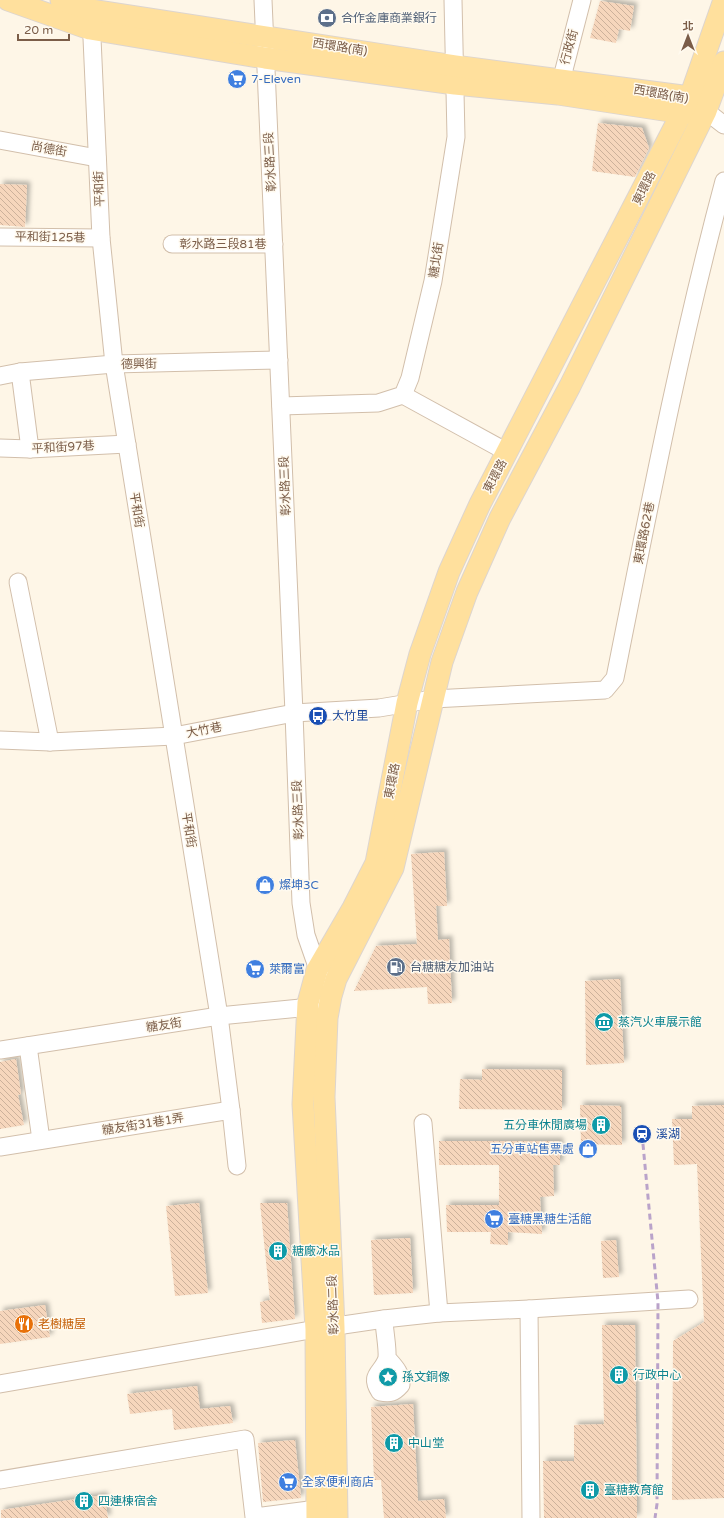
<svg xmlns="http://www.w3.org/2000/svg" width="724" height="1518" viewBox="0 0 724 1518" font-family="'Varela Round','Noto Sans TC',sans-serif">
<defs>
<pattern id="building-back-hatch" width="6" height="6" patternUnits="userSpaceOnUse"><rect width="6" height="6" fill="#f6d6bc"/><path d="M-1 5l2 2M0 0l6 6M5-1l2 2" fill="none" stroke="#ccb19b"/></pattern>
<filter id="shadow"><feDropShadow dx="3.5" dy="-3.5" stdDeviation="2" flood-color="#0004"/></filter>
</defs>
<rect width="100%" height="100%" fill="#fef6e7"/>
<!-- building -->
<g fill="url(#building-back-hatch)" filter="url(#shadow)">
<polygon points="600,1 634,6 630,31 619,29 616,43 590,38"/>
<polygon points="598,123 642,128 649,148 635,177 592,171"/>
<polygon points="0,184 27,185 25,227 0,225"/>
<polygon points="444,852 447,906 436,906 438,940 449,939 452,1003 428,1004 427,987 354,991 376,946 417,944 411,854"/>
<polygon points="620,979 624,1063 586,1065 585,981"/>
<polygon points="16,1059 21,1094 18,1095 24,1125 0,1129 0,1062"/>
<polygon points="482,1069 562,1070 562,1110 459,1109 460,1079 482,1080"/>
<polygon points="580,1105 621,1106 622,1145 581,1144"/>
<polygon points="724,1105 724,1498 672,1500 673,1341 704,1322 697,1164 674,1165 672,1119 692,1119 692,1106"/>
<polygon points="439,1141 560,1141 560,1165 553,1165 554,1196 540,1197 542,1234 508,1232 508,1245 490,1244 491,1232 447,1232 446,1205 499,1205 499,1165 439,1165"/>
<polygon points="199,1203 208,1293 175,1296 166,1206"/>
<polygon points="260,1203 287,1203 295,1319 262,1323 260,1302 270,1300"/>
<polygon points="410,1238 413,1293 374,1295 371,1240"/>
<polygon points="616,1240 619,1277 603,1278 601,1241"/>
<polygon points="45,1305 50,1337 0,1344 0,1311"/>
<polygon points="602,1325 635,1325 637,1518 544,1518 543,1461 574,1461 574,1425 604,1424"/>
<polygon points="197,1386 200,1409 230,1406 233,1423 174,1430 172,1409 130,1414 127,1394"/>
<polygon points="413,1404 418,1501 444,1499 446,1518 384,1518 381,1480 374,1480 371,1407"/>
<polygon points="295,1440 301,1498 263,1502 258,1443"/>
<polygon points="104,1495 108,1518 1,1518 1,1510"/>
</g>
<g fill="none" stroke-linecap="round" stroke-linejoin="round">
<defs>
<g id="minor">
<polyline points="263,0 294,713 301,903 306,935 321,978"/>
<polyline points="91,16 101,238 114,364 219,1016 231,1110"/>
<polyline points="558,93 582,0"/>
<polyline points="706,111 724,125"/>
<polyline points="0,140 97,158"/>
<polyline points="0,237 101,238"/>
<polyline points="172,244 274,244"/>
<polyline points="20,372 30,449"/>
<polyline points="0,376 20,372 114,364 279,360"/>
<polyline points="403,395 507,452"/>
<polyline points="281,406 378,403 403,395 410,378 433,281 456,137 453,0"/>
<polyline points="0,448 30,449 127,444"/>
<polyline points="18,582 50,742"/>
<path d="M0,740L50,742L174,736L294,713L379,708L433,699L605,690L615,678C648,512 680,345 724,181"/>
<polyline points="28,1046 41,1140"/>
<polyline points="0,1050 219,1016 321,1006"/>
<polyline points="423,1123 439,1313"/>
<polyline points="0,1147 231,1110 237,1166"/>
<polyline points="529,1309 531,1518"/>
<path d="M384,1319C384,1329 388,1348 387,1358C383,1373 368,1374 380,1392C390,1394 394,1393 401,1385C401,1372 395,1367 387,1358"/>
<polyline points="0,1384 316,1329 384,1319 439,1313 529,1309 689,1299"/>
<polyline points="0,1480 245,1439 254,1517 317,1509"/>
</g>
<g id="major">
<polyline points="8,0 90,29 265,58 455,84 558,94 683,113 695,112"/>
<polyline points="61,0 91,10 455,66 690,97 699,105"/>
<polyline points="317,1518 316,1329 303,1104 308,1003 317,970 353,908 376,863 407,703 420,654 449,572 480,504 690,97 724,0"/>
<polyline points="337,1518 334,1327 324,1097 327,1018 331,996 336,979 393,868 442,662 467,592 500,518 570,386 706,111 724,62"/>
</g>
</defs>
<!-- minor casing -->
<use href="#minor" stroke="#d2bfab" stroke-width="19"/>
<!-- major casing -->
<use href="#major" stroke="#ddd5cf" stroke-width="23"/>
<!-- minor -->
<use href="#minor" stroke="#fff" stroke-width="17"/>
<!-- major -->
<use href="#major" stroke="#ffe09d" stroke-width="21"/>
<!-- rail -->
<polyline stroke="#baa3ca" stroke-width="3" stroke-dasharray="6 4" stroke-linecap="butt" points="642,1134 658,1302 657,1504 655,1518"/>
</g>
<!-- icons -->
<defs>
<symbol id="bank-disc" viewBox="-11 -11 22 22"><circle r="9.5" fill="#5c6f8a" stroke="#fffaef"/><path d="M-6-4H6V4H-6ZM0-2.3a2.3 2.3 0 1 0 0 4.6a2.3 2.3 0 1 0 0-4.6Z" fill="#fff"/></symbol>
<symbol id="supermarket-disc" viewBox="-11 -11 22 22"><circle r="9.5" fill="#3f7fe0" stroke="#fffaef"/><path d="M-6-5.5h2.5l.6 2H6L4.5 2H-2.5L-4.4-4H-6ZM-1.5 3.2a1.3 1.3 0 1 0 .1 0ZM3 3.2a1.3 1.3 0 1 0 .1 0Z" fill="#fff"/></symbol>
<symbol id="bus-disc" viewBox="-11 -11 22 22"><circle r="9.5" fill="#1a4fb4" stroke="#fffaef"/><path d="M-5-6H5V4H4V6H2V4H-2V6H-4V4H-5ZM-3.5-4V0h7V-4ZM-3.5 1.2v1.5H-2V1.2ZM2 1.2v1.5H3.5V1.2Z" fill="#fff"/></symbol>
<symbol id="shop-disc" viewBox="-11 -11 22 22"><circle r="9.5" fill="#3f7fe0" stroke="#fffaef"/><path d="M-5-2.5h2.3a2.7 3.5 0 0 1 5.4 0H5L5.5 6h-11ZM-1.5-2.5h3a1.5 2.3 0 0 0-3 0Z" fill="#fff"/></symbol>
<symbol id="fuel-disc" viewBox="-11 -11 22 22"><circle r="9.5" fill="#5c6f8a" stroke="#fffaef"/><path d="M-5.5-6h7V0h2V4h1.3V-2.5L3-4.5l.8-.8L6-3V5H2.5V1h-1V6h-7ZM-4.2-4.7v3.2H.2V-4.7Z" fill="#fff"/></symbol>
<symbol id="museum-disc" viewBox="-11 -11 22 22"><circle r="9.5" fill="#0f9aa8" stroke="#fffaef"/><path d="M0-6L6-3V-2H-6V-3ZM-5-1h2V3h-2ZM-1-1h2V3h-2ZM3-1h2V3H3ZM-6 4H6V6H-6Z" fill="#fff"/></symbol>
<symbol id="building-disc" viewBox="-11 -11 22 22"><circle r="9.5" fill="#0f9aa8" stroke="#fffaef"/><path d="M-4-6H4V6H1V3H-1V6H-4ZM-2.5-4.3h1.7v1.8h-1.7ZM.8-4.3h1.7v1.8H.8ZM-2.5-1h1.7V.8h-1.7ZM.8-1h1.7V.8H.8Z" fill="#fff"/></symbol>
<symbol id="station-disc" viewBox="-11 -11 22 22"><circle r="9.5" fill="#1a4fb4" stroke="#fffaef"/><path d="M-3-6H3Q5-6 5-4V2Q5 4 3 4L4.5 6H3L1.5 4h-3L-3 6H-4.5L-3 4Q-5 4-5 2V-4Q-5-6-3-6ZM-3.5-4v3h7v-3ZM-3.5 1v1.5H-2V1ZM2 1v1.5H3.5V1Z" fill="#fff"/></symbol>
<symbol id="restaurant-disc" viewBox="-11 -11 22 22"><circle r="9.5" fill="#e8710a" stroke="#fffaef"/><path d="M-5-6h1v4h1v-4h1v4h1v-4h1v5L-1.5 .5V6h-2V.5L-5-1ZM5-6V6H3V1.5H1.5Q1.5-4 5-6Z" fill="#fff"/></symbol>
<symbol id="sight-disc" viewBox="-11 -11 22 22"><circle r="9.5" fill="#0f9aa8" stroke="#fffaef"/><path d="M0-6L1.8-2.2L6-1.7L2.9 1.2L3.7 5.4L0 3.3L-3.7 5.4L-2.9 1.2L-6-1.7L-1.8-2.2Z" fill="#fff"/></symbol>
</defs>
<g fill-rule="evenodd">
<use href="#bank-disc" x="316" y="7" width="22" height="22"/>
<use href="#supermarket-disc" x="226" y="68" width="22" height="22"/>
<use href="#bus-disc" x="307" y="705" width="22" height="22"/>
<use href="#shop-disc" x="254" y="874" width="22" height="22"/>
<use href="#fuel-disc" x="385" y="956" width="22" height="22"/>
<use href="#supermarket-disc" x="244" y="958" width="22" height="22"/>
<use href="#museum-disc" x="593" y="1011" width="22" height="22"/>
<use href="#building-disc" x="590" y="1114" width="22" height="22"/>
<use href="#station-disc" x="631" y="1123" width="22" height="22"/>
<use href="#shop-disc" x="577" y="1138" width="22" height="22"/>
<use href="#supermarket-disc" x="483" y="1208" width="22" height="22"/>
<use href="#building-disc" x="267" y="1240" width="22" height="22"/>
<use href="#restaurant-disc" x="13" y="1313" width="22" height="22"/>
<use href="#building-disc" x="608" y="1364" width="22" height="22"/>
<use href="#sight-disc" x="377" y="1366" width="22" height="22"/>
<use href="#building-disc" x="383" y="1432" width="22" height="22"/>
<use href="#supermarket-disc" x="277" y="1471" width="22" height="22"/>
<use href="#building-disc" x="579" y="1479" width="22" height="22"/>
<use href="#building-disc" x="73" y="1490" width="22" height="22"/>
</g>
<g text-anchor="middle" stroke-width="3" stroke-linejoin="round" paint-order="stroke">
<!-- service labels -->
<g font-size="12" fill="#4e5e75" stroke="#fffaef" text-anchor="start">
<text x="341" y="22">合作金庫商業銀行</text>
<text x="410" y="971">台糖糖友加油站</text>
</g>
<!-- street labels -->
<g font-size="12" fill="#7b5d48" stroke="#fffaef">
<text transform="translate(340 47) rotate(9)" y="4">西環路(南)</text>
<text transform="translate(569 47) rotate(-75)" y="4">行政街</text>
<text transform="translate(661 94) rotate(10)" y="4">西環路(南)</text>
<text transform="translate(49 149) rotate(10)" y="4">尚德街</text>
<text transform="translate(270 162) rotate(-93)" y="4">彰水路三段</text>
<text transform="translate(644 188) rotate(-63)" y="4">東環路</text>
<text transform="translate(99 189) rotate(-92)" y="4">平和街</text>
<text transform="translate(50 237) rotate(1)" y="4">平和街125巷</text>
<text x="223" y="248">彰水路三段81巷</text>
<text transform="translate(436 260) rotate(-81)" y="4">糖北街</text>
<text transform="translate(139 364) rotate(-1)" y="4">德興街</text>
<text transform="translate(63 447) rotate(-3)" y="4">平和街97巷</text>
<text transform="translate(495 476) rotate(-62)" y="4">東環路</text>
<text transform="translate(285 486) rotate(-92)" y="4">彰水路三段</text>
<text transform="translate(137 510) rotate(81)" y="4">平和街</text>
<text transform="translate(644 533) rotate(-79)" y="4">東環路62巷</text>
<text transform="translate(204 730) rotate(-11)" y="4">大竹巷</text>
<text transform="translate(392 781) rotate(-79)" y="4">東環路</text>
<text transform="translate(298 810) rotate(-92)" y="4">彰水路三段</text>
<text transform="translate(189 830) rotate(81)" y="4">平和街</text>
<text transform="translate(164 1025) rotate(-9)" y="4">糖友街</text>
<text transform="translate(143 1124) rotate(-9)" y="4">糖友街31巷1弄</text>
<text transform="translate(333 1305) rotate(-92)" y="4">彰水路二段</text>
</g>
<!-- shop labels -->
<g font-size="12" fill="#366cbe" stroke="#fffaef" text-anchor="start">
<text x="251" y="83">7-Eleven</text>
<text x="279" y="889">燦坤3C</text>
<text x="269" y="973">萊爾富</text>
<text x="574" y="1153" text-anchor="end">五分車站售票處</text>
<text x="508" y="1223">臺糖黑糖生活館</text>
<text x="302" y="1486">全家便利商店</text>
</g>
<!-- transit labels -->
<g font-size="12" fill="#164399" stroke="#fffaef" text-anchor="start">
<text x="332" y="720">大竹里</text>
<text x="656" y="1138">溪湖</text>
</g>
<!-- culture labels -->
<g font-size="12" fill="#0d838f" stroke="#fffaef" text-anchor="start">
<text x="618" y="1026">蒸汽火車展示館</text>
<text x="587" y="1129" text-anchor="end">五分車休閒廣場</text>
<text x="292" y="1255">糖廠冰品</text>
<text x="633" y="1379">行政中心</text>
<text x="402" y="1381">孫文銅像</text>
<text x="408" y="1447">中山堂</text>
<text x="604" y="1494">臺糖教育館</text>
<text x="98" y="1505">四連棟宿舍</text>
</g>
<!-- food labels -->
<g font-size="12" fill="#c56008" stroke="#fffaef" text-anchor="start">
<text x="38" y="1328">老樹糖屋</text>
</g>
</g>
<!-- north arrow -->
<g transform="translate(688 36)" stroke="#fffaef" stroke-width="3" paint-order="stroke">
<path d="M0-3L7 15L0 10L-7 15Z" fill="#7b5d48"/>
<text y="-6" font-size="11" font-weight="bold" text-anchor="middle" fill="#7b5d48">北</text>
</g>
<!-- scale -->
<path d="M18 34v6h51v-6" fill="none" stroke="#7b5d48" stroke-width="2"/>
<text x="24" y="34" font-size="12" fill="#7b5d48" stroke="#fffaef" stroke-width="3" paint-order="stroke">20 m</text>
</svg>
